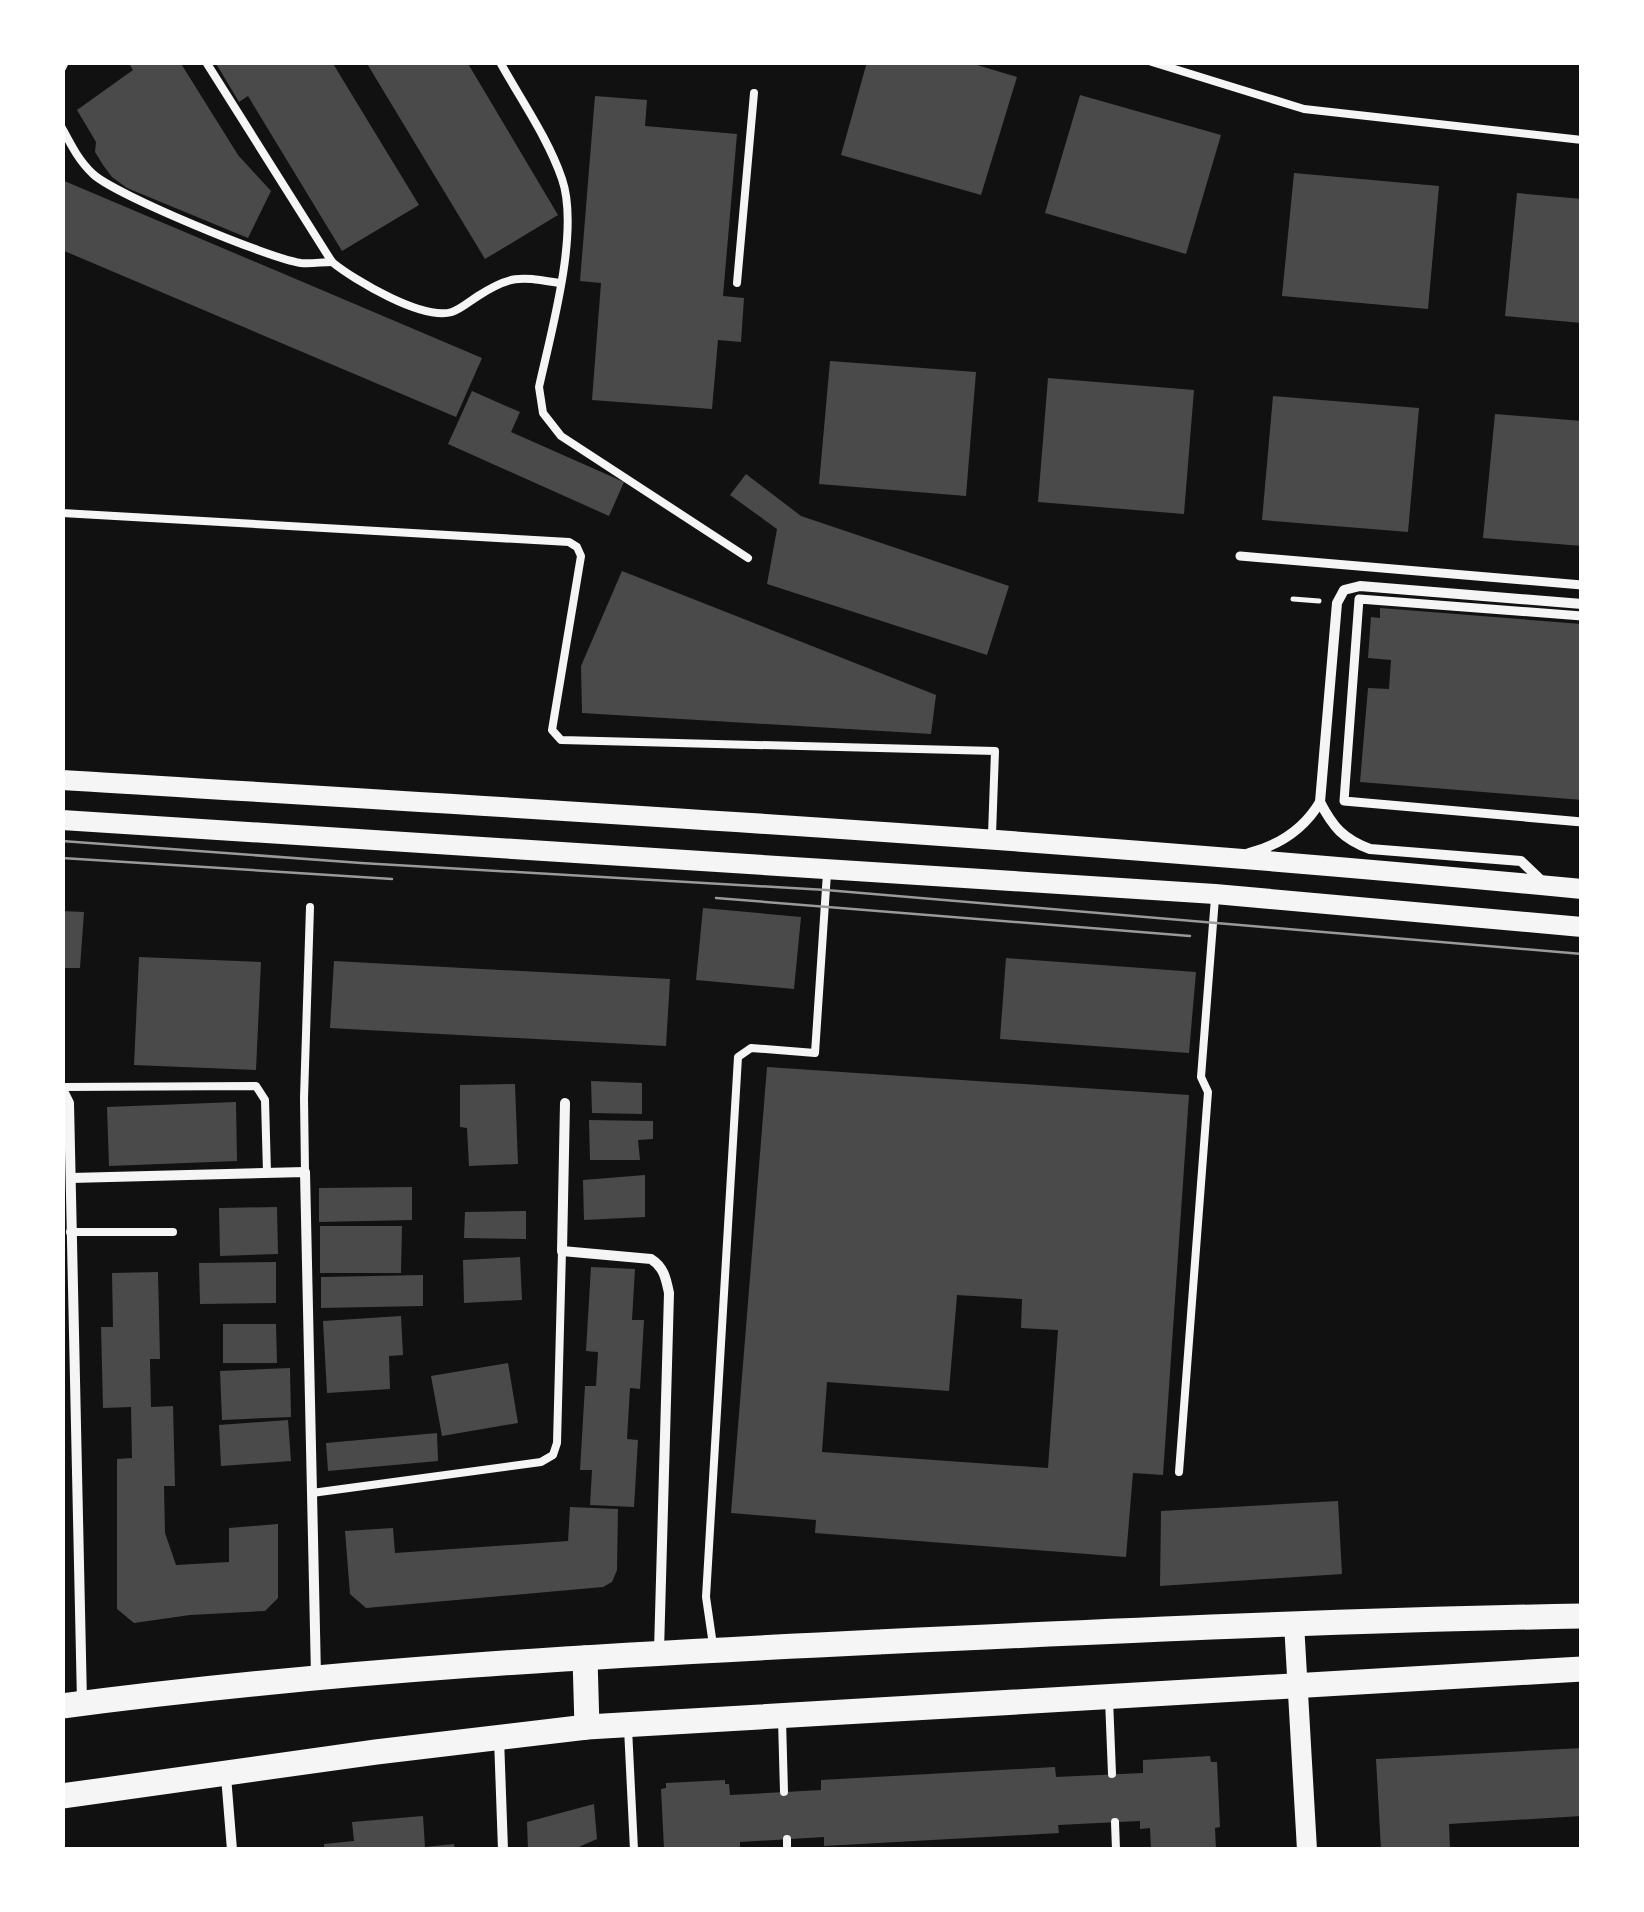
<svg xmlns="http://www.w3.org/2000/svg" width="1644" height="1912" viewBox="0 0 1644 1912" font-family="'Exo 2',sans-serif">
<rect width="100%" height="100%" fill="#111"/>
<!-- building -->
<g fill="#4a4a4a" fill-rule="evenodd">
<polygon points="128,62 180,62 238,155 271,191 248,238 127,188 112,177 103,165 95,152 96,142 77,110 133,70"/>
<polygon points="215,62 332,62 419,205 342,251 248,96 239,102"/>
<polygon points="366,62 467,62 558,215 485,259"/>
<polygon points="867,62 967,62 1017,77 981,195 841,155"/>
<polygon points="1080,95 1221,135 1186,254 1045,213"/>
<polygon points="595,96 647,100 645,126 737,134 723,296 744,298 741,342 718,340 712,409 592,400 601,283 580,281"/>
<polygon points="1294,173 1439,186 1428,309 1282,296"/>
<polygon points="62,180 482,358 456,417 62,250"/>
<polygon points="1517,193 1582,199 1582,323 1505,316"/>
<polygon points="830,361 976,372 966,496 819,484"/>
<polygon points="1048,378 1194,390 1184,514 1038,502"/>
<polygon points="472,391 520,412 511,432 624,482 609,516 448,444"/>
<polygon points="1273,396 1419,408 1408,532 1262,520"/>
<polygon points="1495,414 1582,421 1582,546 1483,538"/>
<polygon points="746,474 801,516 1009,586 987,655 767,584 777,529 730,495"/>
<polygon points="622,571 936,695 931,734 582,713 581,666"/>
<polygon points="1380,608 1582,624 1582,800 1360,782 1368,688 1389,689 1391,660 1368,658 1371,617 1380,618"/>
<polygon points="703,908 801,917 794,989 696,980"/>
<polygon points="62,911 84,912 80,968 62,968"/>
<polygon points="139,957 261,962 256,1070 134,1065"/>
<polygon points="1006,958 1196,972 1189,1053 1000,1039"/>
<polygon points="334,961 670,979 666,1046 330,1028"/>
<path d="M767,1067L1189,1095L1163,1475L1133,1473L1126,1557L815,1533L816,1520L731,1513ZM957,1295L1022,1299L1021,1328L1058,1330L1048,1468L822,1452L827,1382L949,1391Z"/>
<polygon points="591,1081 642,1083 642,1114 592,1113"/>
<polygon points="515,1084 518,1164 469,1166 467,1128 460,1127 460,1085"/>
<polygon points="236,1102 237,1161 109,1166 107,1107"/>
<polygon points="589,1120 653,1121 653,1139 638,1140 640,1160 590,1160"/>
<polygon points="645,1175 645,1217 584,1220 583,1180"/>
<polygon points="412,1187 412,1220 319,1222 319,1188"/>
<polygon points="277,1207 278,1254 220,1256 219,1208"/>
<polygon points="526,1211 526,1239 464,1238 465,1212"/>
<polygon points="320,1226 402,1226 401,1273 320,1273"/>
<polygon points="520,1257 522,1300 464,1303 463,1260"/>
<polygon points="276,1262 276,1303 200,1304 199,1263"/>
<polygon points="591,1267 635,1269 632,1320 644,1320 640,1389 630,1388 627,1439 638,1440 634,1507 590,1505 592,1470 580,1470 585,1386 596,1386 598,1352 586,1351"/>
<polygon points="158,1272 160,1359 150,1359 151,1407 173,1406 175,1486 164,1486 165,1533 176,1565 229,1562 229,1528 278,1524 278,1598 265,1611 190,1615 134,1623 117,1609 117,1459 132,1458 131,1407 103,1408 101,1327 113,1327 112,1273"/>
<polygon points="423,1275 423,1306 321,1308 321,1277"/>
<polygon points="401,1316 403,1355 389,1356 390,1389 327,1393 323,1321"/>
<polygon points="223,1324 276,1324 277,1363 223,1363"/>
<polygon points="508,1363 518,1423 442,1436 431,1376"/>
<polygon points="290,1368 291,1417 222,1420 220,1371"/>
<polygon points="288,1420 291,1461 221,1466 219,1425"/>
<polygon points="437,1433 438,1461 328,1471 326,1443"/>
<polygon points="1338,1501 1342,1574 1160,1586 1161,1511"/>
<polygon points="570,1507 618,1509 617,1570 612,1582 603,1587 366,1608 350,1594 345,1531 393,1528 395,1553 568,1541"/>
<polygon points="1582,1748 1582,1816 1449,1824 1450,1850 1381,1850 1376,1759"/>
<polygon points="1210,1756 1211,1762 1217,1762 1220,1827 1215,1828 1216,1850 1151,1850 1150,1828 1140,1829 1140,1821 1058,1825 1059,1833 824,1846 824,1837 740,1842 740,1850 664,1849 661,1789 666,1788 666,1783 725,1780 725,1784 729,1784 730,1795 821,1790 821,1780 1055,1767 1056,1777 1143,1773 1143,1760"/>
<polygon points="594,1804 597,1839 572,1850 528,1850 527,1822"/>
<polygon points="423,1816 425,1847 454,1844 455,1850 324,1850 324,1844 354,1841 352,1822"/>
</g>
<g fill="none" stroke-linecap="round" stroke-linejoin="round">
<!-- path -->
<polyline stroke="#f5f5f5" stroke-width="5" points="1293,599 1319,601"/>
<!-- service -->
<g stroke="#f5f5f5" stroke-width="8">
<path d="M206,62L332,262C354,280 423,321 452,312C461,309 470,301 478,296C512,274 521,277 559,283"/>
<path d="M500,62C521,100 548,138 562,179C580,231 551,332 539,387L543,413L561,436L748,558"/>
<polyline points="1152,62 1304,109 1582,140"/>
<polyline points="62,68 65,62"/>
<path d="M62,128C71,145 79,161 93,174C114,194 270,259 301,263C311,264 322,262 332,262"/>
<polyline points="737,283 754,93"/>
<polyline points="62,513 569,542 577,547 581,556 552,730 561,740 995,751 992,835"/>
<polyline points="62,1087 256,1086 265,1100 267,1173"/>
<polyline points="305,1172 304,1098 310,907"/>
<polyline points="70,1232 173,1232"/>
<polyline points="1179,1472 1208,1092 1201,1077 1215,898"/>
<polyline points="312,1493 541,1462 553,1455 557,1443 562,1251"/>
<polyline points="713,1645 706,1597 738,1057 751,1048 815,1053 827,873"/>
<polyline points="1109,1699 1112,1774"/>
<polyline points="782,1720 784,1792"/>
<polyline points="628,1728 634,1850"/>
<polyline points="1115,1822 1116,1850"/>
<polyline points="787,1839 787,1850"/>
</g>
<!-- pedestrian -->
<g stroke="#f5f5f5" stroke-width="9">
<polyline points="1240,556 1582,585"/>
<polyline points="1582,616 1359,599 1344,801 1582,822"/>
</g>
<!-- minor -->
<g stroke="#f5f5f5" stroke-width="10">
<path d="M1320,802C1333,827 1343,839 1370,849L1521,861L1542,881"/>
<path d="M1249,853C1280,845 1304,829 1320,802L1337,603L1344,590L1360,586L1582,604"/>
<polyline points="62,1089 69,1103 82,1702"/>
<path d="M565,1103L562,1251L651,1259C664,1267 666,1279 669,1293L659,1651"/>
<polyline points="71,1178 305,1172 316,1676"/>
<polyline points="499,1738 503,1850"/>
<polyline points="226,1776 232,1850"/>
</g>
<!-- secondary -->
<g stroke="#f5f5f5" stroke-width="20">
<path d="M62,780C569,811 1076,840 1582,889"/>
<polyline points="62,820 1215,894 1582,927"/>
<polyline points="1294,1623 1307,1850"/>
</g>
<!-- primary -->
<g stroke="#f5f5f5" stroke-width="25">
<polyline points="585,1658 587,1727"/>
<path d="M62,1706C333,1670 606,1655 878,1642C1113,1631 1347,1620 1582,1616"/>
<polyline points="62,1796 376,1752 587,1727 1582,1669"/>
</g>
<!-- tram -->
<g stroke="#9a9a9a" stroke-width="2.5">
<polyline points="62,841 361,863 826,890 1582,954"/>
<polyline points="62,858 392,879"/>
<polyline points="716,898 1190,936"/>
</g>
</g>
<!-- border -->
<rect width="1644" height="1912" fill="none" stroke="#ffffff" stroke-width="130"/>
</svg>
